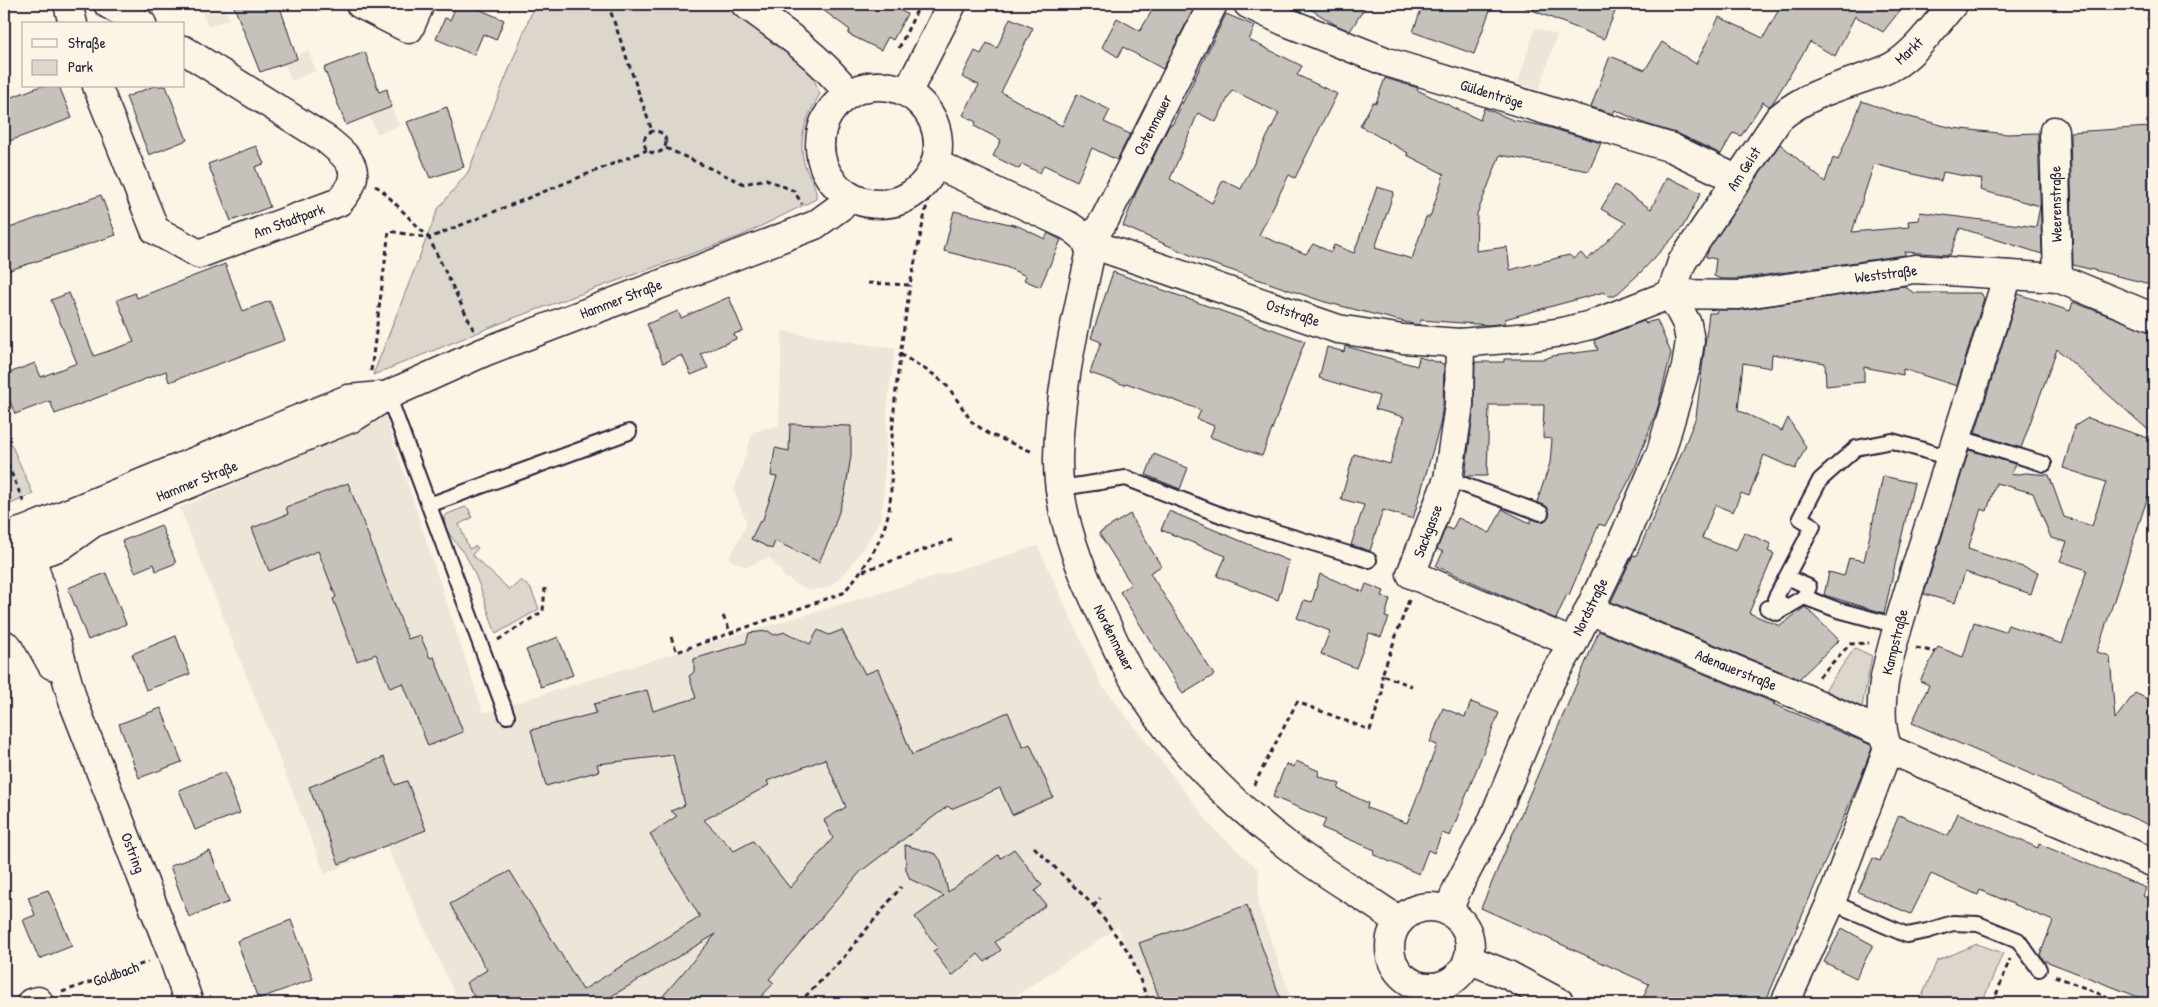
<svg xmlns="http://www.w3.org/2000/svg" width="2158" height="1007" viewBox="0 0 2158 1007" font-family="'Patrick Hand',sans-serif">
<rect width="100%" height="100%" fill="#fcf5e5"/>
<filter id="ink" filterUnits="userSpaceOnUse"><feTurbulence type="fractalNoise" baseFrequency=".02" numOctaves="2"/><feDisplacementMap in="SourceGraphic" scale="10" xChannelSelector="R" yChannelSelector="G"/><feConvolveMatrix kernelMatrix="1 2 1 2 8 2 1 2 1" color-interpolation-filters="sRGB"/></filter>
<g filter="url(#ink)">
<!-- built -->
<g fill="#ece5d8">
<polygon points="208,4 223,4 229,19 208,27 199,7"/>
<polygon points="1535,28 1557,35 1539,90 1518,83"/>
<polygon points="308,51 316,71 291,81 285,64 297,59 296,56"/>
<polygon points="391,107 399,126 377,134 369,115"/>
<polygon points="782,331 895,349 888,400 883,505 880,519 872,535 850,567 831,586 823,589 810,590 797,585 785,577 769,557 746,567 729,559 747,523 734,491 753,432 779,425"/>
<polygon points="385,416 483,713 666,656 1038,546 1101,684 1214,829 1259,870 1258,905 1293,1003 1149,1003 1118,927 1005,1003 459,1003 387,846 325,874 180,508"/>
</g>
<!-- green -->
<g fill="#dcd6cc" stroke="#7f7c84">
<path d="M535,4H721L787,52L811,72L820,94C806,117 796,142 806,169C811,180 817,186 816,199L741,236L511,319L373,375L438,209L468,172Z"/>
<polygon points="4,428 33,494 4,507"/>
<path d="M465,507L469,509L472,518L459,524L469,549L476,546L478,548L472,555L510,590L521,580L531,589L539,609L496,634C487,610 480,581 467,558C461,546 440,530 445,515Z"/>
<polygon points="1855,648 1872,656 1862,707 1825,690"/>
<polygon points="1977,944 2003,953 1982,1003 1919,1003 1937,961"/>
</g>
<!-- building -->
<g fill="#c6c1bb" stroke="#22223b" fill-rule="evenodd">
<polygon points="233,4 279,4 297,59 260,72"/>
<polygon points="457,4 467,4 504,20 496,40 483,34 474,55 436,39 445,18 450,20"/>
<polygon points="815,4 889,4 907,14 893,40 888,37 881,50 848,34 850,30"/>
<polygon points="1156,4 1196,4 1163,69 1123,47 1118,57 1102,47 1117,18 1140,31"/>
<polygon points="1302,4 1367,4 1350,31 1336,25"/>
<polygon points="1423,4 1471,4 1490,10 1474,54 1413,32"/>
<polygon points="1517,4 1618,4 1604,39"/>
<polygon points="1782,4 1905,4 1883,32 1855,16 1835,56 1810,42 1772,104 1769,106 1763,102 1741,136 1733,133 1721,154 1679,134 1646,124 1615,110 1613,114 1591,107 1610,56 1645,70 1662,42 1696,64 1719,17 1763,38"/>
<path d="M1226,14L1255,26L1249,40L1302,66L1297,75L1337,94L1295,178L1289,175L1259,235L1306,254L1313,244L1331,252L1334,245L1354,253L1377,187L1394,192L1375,248L1412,259L1426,217H1430L1444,174L1407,155L1408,153L1360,126L1373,102L1376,103L1385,78L1418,88L1417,90L1480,120L1484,108L1513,120L1544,126L1601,143L1589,171L1500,155L1477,214L1476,251L1507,247L1510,270L1569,255L1574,259L1581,253L1587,260L1626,223L1601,209L1615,185L1651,209L1667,177L1701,193L1682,228L1642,271L1615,296H1608L1604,292L1505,319V323L1489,325L1421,320L1420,325L1413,324L1325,302L1204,261L1123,226L1136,193L1170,124L1172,125ZM1232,90L1279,113L1241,189L1223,180L1212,203L1170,179L1198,113L1216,122Z"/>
<polygon points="1010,18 1033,28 1001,92 1062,126 1077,94 1110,110 1104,122 1130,134 1117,160 1092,148 1077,181 1044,165 1040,173 1022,164 1019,169 993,156 1001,140 974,126 976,122 963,115 979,85 962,77 975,51 981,54 987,43 997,48"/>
<polygon points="365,52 379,92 387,89 391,107 346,125 324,68"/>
<polygon points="41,86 59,86 72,118 4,143 4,100"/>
<polygon points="154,86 166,86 187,140 149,155 126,97"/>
<path d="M1862,101L1898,114L1953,128L2007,134L2038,133L2042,254L1960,228L1950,255L1905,252V255L1738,279H1721L1714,276L1716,259L1706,257L1709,249L1780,144L1825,182L1833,158L1838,160ZM1874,164L1941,181L1943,172L1982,179L1980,190L2040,206L2036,227L1920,212L1919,220L1908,221L1909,227L1852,232Z"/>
<polygon points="447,107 464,167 430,178 407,122"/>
<polygon points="2150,127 2152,152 2154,152 2154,285 2073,265 2070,132"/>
<polygon points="256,146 264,164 255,167 270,207 231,221 208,164"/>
<polygon points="101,195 116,235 4,272 4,230"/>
<polygon points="954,211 1018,226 1045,239 1048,233 1061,240 1040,287 1024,280 1026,276 1006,267 944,251"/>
<polygon points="225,264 243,311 270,301 285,340 169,382 166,371 55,414 50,401 15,414 4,386 4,375 35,363 41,377 77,363 51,300 69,293 94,356 134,342 117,300 135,293 137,298"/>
<polygon points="1113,272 1305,341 1262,456 1210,437 1214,426 1197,419 1201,410 1126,383 1125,385 1090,373 1101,342 1091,338"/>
<polygon points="1904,286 1914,293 1981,293 1984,298 1957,386 1903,369 1903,375 1864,367 1864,382 1826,386 1825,363 1772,354 1771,368 1743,363 1738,410 1782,431 1788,418 1806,447 1795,469 1764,455 1749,496 1741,493 1733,512 1715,505 1702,538 1736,551 1744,532 1771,544 1768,551 1774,554 1749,613 1780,626 1805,607 1839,640 1799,679 1611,602 1633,555 1636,556 1675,469 1696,417 1709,313 1716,313 1717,310 1741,310"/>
<polygon points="2018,294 2070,311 2073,302 2154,333 2154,435 2057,349 2021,448 1975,433"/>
<polygon points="729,297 743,331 734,334 736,339 701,354 708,368 691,375 682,355 663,363 647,324 678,311 681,318"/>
<polygon points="1657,320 1671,353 1658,407 1634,471 1605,526 1599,524 1569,595 1567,594 1556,619 1436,566 1443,552 1437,549 1446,527 1452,530 1458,518 1490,533 1502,509 1530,523 1531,519 1543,521 1549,516 1547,507 1537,502 1550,463 1552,439 1543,438 1544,405 1489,405 1487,476 1465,476 1474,407 1475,362 1504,362 1504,359 1545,359 1552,356 1598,350 1594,340 1644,321 1645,323"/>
<polygon points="1345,346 1417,366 1419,357 1444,364 1443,404 1440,425 1413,519 1383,510 1370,551 1351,545 1364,505 1341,499 1354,454 1390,464 1404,417 1375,409 1379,396 1319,378 1327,347 1344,352"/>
<polygon points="2088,418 2154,440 2154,478 2097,652 2110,656 2115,719 2135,693 2154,702 2154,827 1912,723 1929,685 1920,681 1938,647 1963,657 1974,622 2005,632 2008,625 2062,644 2087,570 2060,561 2067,542 2051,538 2033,493 1996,483 1987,511 1981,509 1968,549 2038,572 2031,594 1965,572 1955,603 1924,594 1969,450 2015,464 2011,475 2026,473 2049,475 2064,517 2092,526 2106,482 2063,468 2075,426"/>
<polygon points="790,424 851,426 851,456 845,493 831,536 819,562 775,541 772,549 751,539 760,521 762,522 777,477 771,476 775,448 789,451"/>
<polygon points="1154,454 1188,468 1180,489 1146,475"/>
<polygon points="1883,476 1914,483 1884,613 1824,595 1829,572 1844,576 1849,558 1864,561"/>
<polygon points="348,483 408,639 420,635 430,658 434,657 463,732 428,746 403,683 390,688 376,654 357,661 333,599 336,597 318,551 269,571 252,528 288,514 286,507"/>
<polygon points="1169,511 1289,561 1278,600 1217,576 1226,556 1161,530"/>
<polygon points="1130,514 1161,566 1150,573 1214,675 1183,694 1120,592 1131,584 1099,533"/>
<polygon points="161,525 176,563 156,571 154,564 135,572 122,541"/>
<polygon points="106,573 126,624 88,640 68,588"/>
<polygon points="1320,574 1363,592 1366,584 1384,591 1382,596 1390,599 1385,617 1389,618 1381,637 1369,633 1356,668 1321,654 1330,631 1297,618 1304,600 1312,602"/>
<path d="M818,630L829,635L842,630L865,674L878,669L912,755L1008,712L1023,747L1030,744L1053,797L1012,815L1000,788L951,809L948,806L861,871L769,979L774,983L755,1003H657L716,934L600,1003H478L466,983L487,970L450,904L510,871L583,990L700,917L650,834L677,816L671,811L685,805L673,755L597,764L599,771L546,786L531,730L596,713L594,704L647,690L653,711L696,698L689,676L694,672V659L746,643L749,633L768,631L774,635L785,632L810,644ZM825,759L846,807L824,820L833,838L790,888L753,841L734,851L704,820L769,785L767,781Z"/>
<polygon points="1599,631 1775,703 1773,704 1871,745 1872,748 1860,779 1765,1003 1641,1003 1649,984 1481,908"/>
<polygon points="176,636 190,674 146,690 132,654"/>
<polygon points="558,637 573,675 541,687 526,650"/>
<polygon points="1471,702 1499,713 1450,836 1442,833 1434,853 1428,850 1419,874 1374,855 1375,850 1322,828 1326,819 1273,797 1286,764 1294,767 1296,761 1319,771 1318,776 1340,784 1338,789 1368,803 1367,808 1407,823 1437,745 1430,742 1443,708 1465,717"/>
<polygon points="161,708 182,762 139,778 119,724"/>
<polygon points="384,757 395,785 407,781 426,830 339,864 309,787"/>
<polygon points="225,772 240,813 195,830 179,790"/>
<polygon points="1958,813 2038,848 2039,844 2146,888 2143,896 2154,901 2154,1003 2043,960 2040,955 2053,921 1980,890 1978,895 1931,874 1911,914 1858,892 1873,858 1880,861 1899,815 1948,836"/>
<polygon points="905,845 936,854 941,861 948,892 998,855 1001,858 1014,849 1042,885 1035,891 1046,905 995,942 1001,950 985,962 978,954 952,976 933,951 938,948 915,917 944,896 910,879 906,870"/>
<polygon points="210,851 229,902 189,917 170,866"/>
<polygon points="48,890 72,946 39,959 23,920 35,915 28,897"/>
<polygon points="1247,905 1282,1003 1161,1003 1139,943"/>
<polygon points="291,920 313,979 258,999 237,941"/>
<polygon points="1842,928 1873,945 1856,978 1824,962"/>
</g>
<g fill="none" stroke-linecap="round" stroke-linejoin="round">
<defs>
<g id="lane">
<polyline points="388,395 507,716"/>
<polyline points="1957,437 2044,464"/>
<polyline points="1448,479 1541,513"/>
<polyline points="1061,488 1126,478 1226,517 1369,560"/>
<polyline points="429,505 629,432"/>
<polyline points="1787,577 1809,587 1804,597"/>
<polyline points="1787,607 1775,599 1813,526 1800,518 1820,480 1856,448 1892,441 1950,458"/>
<polyline points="1767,608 1777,613 1804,597 1838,610 1898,626"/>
<polyline points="1831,902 1907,935 1927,931 1953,923 1978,924 2018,940 2039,969"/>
</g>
<g id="street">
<polyline points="68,4 73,24"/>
<polyline points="108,4 142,24"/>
<polyline points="360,4 409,29 420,4"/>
<polyline points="1213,4 1105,219 1089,243 1338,329 1403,339 1460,343 1529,337 1562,332 1591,325 1671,294 1739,295 1915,269 2058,278 2154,318"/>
<polyline points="1248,4 1284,21 1387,62 1672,148 1736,179"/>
<path d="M97,86L155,230L199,254L339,202C365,173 352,160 327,140L184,50"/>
<polyline points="2054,131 2058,278"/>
<path d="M1671,294L1682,262L1779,118C1801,99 1827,90 1855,81C1869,76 1885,72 1898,63C1919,48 1936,24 1953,4"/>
<polyline points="1460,343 1459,405 1448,479 1411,574 1573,643"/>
<polyline points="1589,610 1800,696 1882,733"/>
<polyline points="1888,749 2154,863"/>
<polyline points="1448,911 1458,887 1490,827 1551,680 1573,643 1623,540 1661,452 1686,367 1690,341 1687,324 1671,294"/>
<polyline points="31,1003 38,1001"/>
<path d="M1785,1003L1831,902L1888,749C1870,703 1894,642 1907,596L2008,275"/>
</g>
<g id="secondary">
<path d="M745,4C783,31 820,57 849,94"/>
<circle cx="879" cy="145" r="59"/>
<polyline points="907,93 952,4"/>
<path d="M936,164L1069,226C1081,234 1089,239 1090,255C1076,321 1059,390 1058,458C1057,510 1078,566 1101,613C1110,632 1118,652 1129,671C1167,739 1226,799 1288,846C1323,873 1362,895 1399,921"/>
<polyline points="24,531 74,704 172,954 189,1003"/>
<polyline points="4,537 24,531 348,399 381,396"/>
<polyline points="4,546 30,626"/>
<polyline points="4,565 61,546 93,523 354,417 388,395 484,352 815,225 840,207 848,196"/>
<polyline points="4,609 30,626 52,665"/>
<circle cx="1430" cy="947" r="40"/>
<polyline points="1468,959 1508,975 1560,1003"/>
</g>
</defs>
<!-- lane casing -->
<use href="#lane" stroke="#22223b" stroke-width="18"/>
<!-- street casing -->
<use href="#street" stroke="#22223b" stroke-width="31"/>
<!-- secondary casing -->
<use href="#secondary" stroke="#22223b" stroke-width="31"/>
<!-- path -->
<g stroke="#22223b" stroke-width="3" stroke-dasharray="5 4" stroke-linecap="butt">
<polyline points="608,4 652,131"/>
<polyline points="2148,20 2153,4"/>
<polyline points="899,48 920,4"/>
<polyline points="865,72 887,72"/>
<path d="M932,97C943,112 949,125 951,143"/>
<circle cx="655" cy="142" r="11"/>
<polyline points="666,148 744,184 766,179 794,191 802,204"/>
<polyline points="375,186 381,189 429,238 647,150"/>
<path d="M822,189C801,158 802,131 822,100"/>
<path d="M864,215C886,223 921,209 934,190"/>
<polyline points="868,283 910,285 928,199"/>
<polyline points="900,354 936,376 949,388 972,422 989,434 1033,452"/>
<polyline points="371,371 389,231 429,238 474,331"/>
<polyline points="4,456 24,503"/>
<polyline points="863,571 952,540"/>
<polyline points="1409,600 1382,675 1412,686"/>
<polyline points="723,616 731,633"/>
<path d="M671,637L677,652L843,593C864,569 883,542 889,510C893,486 890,461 892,437C895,386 903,335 910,285"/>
<polyline points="498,640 543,611 545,588"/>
<polyline points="1916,648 1936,652"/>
<polyline points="1819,677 1850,644 1869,643"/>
<polyline points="1254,785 1297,702 1370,730 1382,693 1382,675"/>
<polyline points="1034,847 1094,906 1130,954 1149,1003"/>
<polyline points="1094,906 1100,898"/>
<polyline points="2055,976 2122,1003"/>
<polyline points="1444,985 1450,1003"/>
<polyline points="62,992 148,962"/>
<polyline points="799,1003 844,957 901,887"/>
<polyline points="1993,1003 2010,959"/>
</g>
<!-- lane -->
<use href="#lane" stroke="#fcf5e5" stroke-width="14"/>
<!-- street -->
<use href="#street" stroke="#fcf5e5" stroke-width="28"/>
<!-- secondary -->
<use href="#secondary" stroke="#fcf5e5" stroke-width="28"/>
</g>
</g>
<g text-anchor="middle" stroke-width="4" stroke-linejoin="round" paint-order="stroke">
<!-- street labels -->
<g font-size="15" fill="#22223b" stroke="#fcf5e5">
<text transform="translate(1909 51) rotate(-43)" y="5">Markt</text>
<text transform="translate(1492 94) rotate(17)" y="5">Güldentröge</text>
<text transform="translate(1153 125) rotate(-63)" y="5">Ostenmauer</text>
<text transform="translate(1744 169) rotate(-57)" y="5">Am Geist</text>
<text transform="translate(2056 204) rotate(-91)" y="5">Weerenstraße</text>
<text transform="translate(289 221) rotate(-20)" y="5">Am Stadtpark</text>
<text transform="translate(1886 274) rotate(-7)" y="5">Weststraße</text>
<text transform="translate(621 299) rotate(-21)" y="5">Hammer Straße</text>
<text transform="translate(1293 313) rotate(19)" y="5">Oststraße</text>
<text transform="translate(197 481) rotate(-22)" y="5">Hammer Straße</text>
<text transform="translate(1428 531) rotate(-69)" y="5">Sackgasse</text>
<text transform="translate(1590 607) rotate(-64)" y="5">Nordstraße</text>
<text transform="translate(1114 638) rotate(63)" y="5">Nordenmauer</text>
<text transform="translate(1895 642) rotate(-76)" y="5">Kampstraße</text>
<text transform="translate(1736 670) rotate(22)" y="5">Adenauerstraße</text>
<text transform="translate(133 853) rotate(69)" y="5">Ostring</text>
<text transform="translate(116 974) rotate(-19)" y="5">Goldbach</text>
</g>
</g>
<!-- margin -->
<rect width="2158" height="1007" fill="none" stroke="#fcf5e5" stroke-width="20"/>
<rect x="10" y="10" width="2138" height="987" fill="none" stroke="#22223b" stroke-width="2" filter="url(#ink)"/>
<!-- legend -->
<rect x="22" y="22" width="162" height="65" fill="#fcf5e5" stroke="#a5a1a1"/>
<rect x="32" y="39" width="25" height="8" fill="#fcf5e5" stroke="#a5a1a1"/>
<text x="68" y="48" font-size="15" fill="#22223b">Straße</text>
<rect x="32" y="60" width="25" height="15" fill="#dcd6cc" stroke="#a5a1a1"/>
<text x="68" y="72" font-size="15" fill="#22223b">Park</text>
</svg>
